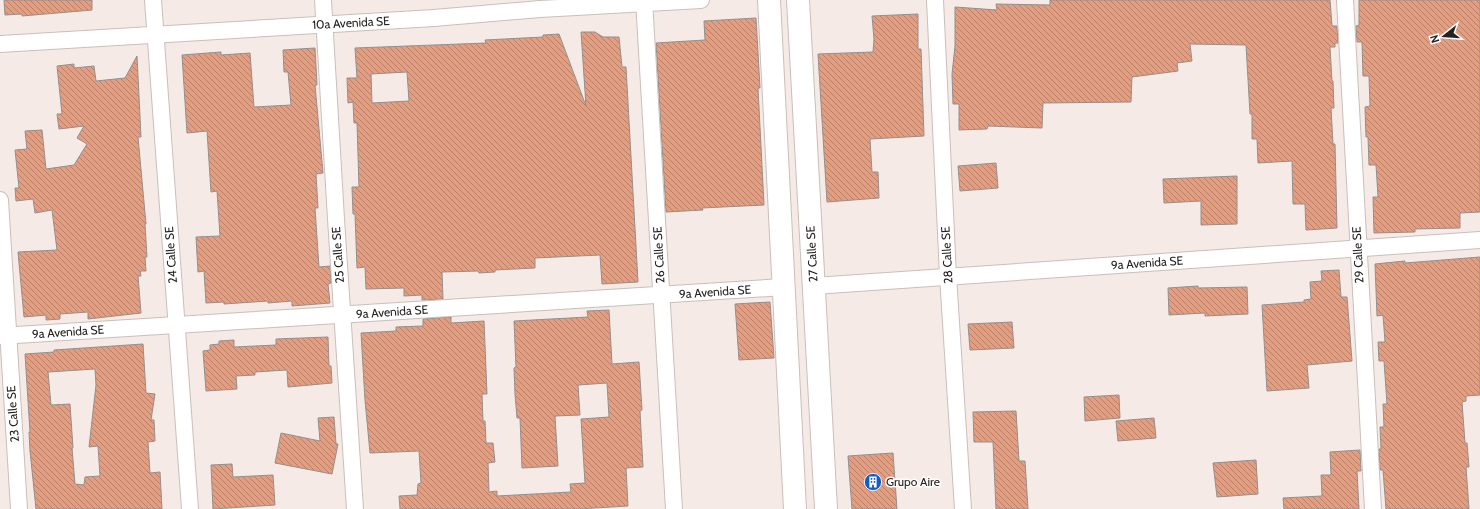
<svg xmlns="http://www.w3.org/2000/svg" width="1480" height="509" viewBox="0 0 1480 509" font-family="Cabin,sans-serif">
<defs>
<pattern id="building-back-hatch" width="6" height="6" patternUnits="userSpaceOnUse"><rect width="6" height="6" fill="#e39d81"/><path d="M-1 5l2 2M0 0l6 6M5-1l2 2" fill="none" stroke="#b88069"/></pattern>
</defs>
<rect width="100%" height="100%" fill="#f5eae6"/>
<!-- building -->
<g fill="url(#building-back-hatch)" stroke="#988e8b" fill-rule="evenodd">
<polygon points="4,0 92,0 92,10 22,16 22,14 5,15"/>
<polygon points="1050,0 1330,0 1332,26 1337,26 1338,43 1335,43 1335,47 1330,47 1332,81 1333,81 1334,108 1331,108 1333,144 1335,144 1337,228 1306,230 1305,204 1293,204 1292,161 1258,163 1257,139 1252,139 1252,114 1250,114 1246,45 1190,44 1192,61 1177,63 1178,71 1132,77 1131,102 1043,103 1042,128 988,126 987,129 959,130 959,104 953,104 952,74 955,46 955,7 997,10 996,4 1050,5"/>
<polygon points="1359,0 1480,0 1480,212 1460,213 1460,228 1415,229 1415,232 1374,233 1373,197 1378,197 1376,165 1369,165 1368,137 1366,137 1365,107 1370,106 1369,76 1363,76 1362,42 1357,42 1356,26 1359,25"/>
<polygon points="918,14 918,49 921,49 924,136 870,139 872,172 878,172 879,198 827,202 818,54 873,52 874,39 872,16"/>
<polygon points="756,18 760,88 758,88 764,205 702,208 703,210 666,212 656,43 705,40 704,21"/>
<path d="M581,32H595L603,37H619L622,67H626L638,282L602,284L600,255L535,258V268L495,270V272L479,273L478,271L442,272L443,299L422,300V295L404,296V288L366,289L365,267L357,268L355,214H353L352,187H359L357,123H354L353,102L348,103L347,78H357L355,48L486,43L485,40L543,37V35L559,34L586,106ZM407,72L409,101L372,103L371,74Z"/>
<polygon points="315,48 317,85 315,85 323,173 316,174 318,208 315,208 319,267 330,266 331,283 328,284 330,303 292,306 292,301 268,303 268,301 224,304 224,302 206,303 204,271 198,272 196,237 220,236 217,191 211,192 207,131 187,133 182,55 221,52 221,55 250,53 254,107 291,105 288,72 284,72 283,50"/>
<polygon points="137,56 141,137 138,137 146,224 145,224 147,257 145,257 146,271 140,271 141,276 138,276 141,313 88,319 88,312 60,314 60,319 46,320 46,315 24,317 18,252 57,250 52,210 35,213 33,199 16,201 15,188 19,188 15,150 27,149 25,131 42,130 46,169 74,165 87,144 77,138 84,126 59,129 57,114 62,114 57,66 74,64 74,68 94,66 96,81 125,78"/>
<polygon points="996,163 998,188 960,191 958,166"/>
<polygon points="1237,176 1237,224 1201,225 1201,201 1164,203 1163,179"/>
<polygon points="1480,257 1480,395 1466,396 1466,401 1462,402 1465,443 1467,443 1469,467 1466,467 1469,509 1386,509 1383,470 1380,470 1379,449 1381,449 1380,427 1384,427 1383,404 1387,404 1384,361 1379,361 1378,342 1385,342 1383,315 1377,316 1375,264 1405,261 1405,263"/>
<polygon points="1339,270 1341,297 1347,297 1352,361 1307,365 1309,388 1267,391 1262,305 1304,302 1304,300 1311,299 1310,282 1322,281 1321,271"/>
<polygon points="1198,286 1198,288 1247,287 1248,314 1205,316 1205,313 1169,315 1168,288"/>
<polygon points="770,302 774,358 739,360 735,304"/>
<polygon points="609,310 612,364 639,362 642,410 640,411 643,467 626,468 628,506 578,509 400,509 399,496 417,495 418,484 421,483 419,451 370,453 365,400 361,333 396,331 396,327 423,326 423,319 451,317 451,323 484,321 487,394 482,394 483,421 485,421 486,443 493,443 495,462 488,463 489,492 497,491 497,496 571,492 570,484 585,483 581,419 609,417 607,383 578,385 580,415 555,416 558,466 522,468 520,418 517,418 515,394 514,368 516,367 514,321 588,317 587,311"/>
<polygon points="1012,322 1014,348 970,350 968,324"/>
<polygon points="328,337 329,366 331,366 332,383 288,387 287,370 255,372 255,375 236,376 237,389 206,391 203,351 210,350 210,345 219,344 219,341 234,340 234,347 276,345 276,339"/>
<path d="M143,344L146,393L155,394L151,420H154L155,441L148,442L150,473L160,472L162,509H36L30,451L29,432H30L25,354L54,352V350ZM95,369L96,385L89,447L98,446L100,476L85,477L84,485L75,484L72,448H73L70,404L51,405L48,372Z"/>
<polygon points="1119,395 1120,418 1085,421 1084,397"/>
<polygon points="1016,411 1019,461 1025,461 1028,509 996,509 993,442 974,442 973,412"/>
<polygon points="334,417 336,444 338,444 332,474 275,463 281,433 320,441 318,418"/>
<polygon points="1154,418 1156,438 1118,441 1116,421"/>
<polygon points="1360,450 1361,471 1357,471 1359,509 1284,509 1283,498 1322,496 1321,475 1331,475 1330,452"/>
<polygon points="893,453 897,509 852,509 848,456"/>
<polygon points="1256,460 1258,494 1217,497 1213,463"/>
<polygon points="232,464 233,477 273,475 275,505 213,509 211,465"/>
</g>
<g fill="none" stroke-linecap="round" stroke-linejoin="round">
<defs>
<g id="minor">
<polyline points="153,0 190,509"/>
<polyline points="323,0 336,219 355,509"/>
<polyline points="644,0 674,509"/>
<polyline points="935,0 948,276 963,509"/>
<polyline points="1345,0 1373,509"/>
<polyline points="0,44 434,18 540,9 701,0"/>
<polyline points="0,200 19,509"/>
<polyline points="814,286 1480,240"/>
<polyline points="0,336 784,287"/>
</g>
<g id="secondary">
<polyline points="769,0 795,509"/>
<polyline points="798,0 826,509"/>
</g>
</defs>
<!-- minor casing -->
<use href="#minor" stroke="#c9bfbb" stroke-width="18"/>
<!-- secondary casing -->
<use href="#secondary" stroke="#c9bfbb" stroke-width="24"/>
<!-- minor -->
<use href="#minor" stroke="#fff" stroke-width="16"/>
<!-- secondary -->
<use href="#secondary" stroke="#fff" stroke-width="22"/>
</g>
<!-- icons -->
<defs>
<symbol id="building-disc" viewBox="-11 -11 22 22"><circle r="9.5" fill="#145bc6" stroke="#fff"/><path d="M-4-6H4V6H1V3H-1V6H-4ZM-2.5-4.3h1.7v1.8h-1.7ZM.8-4.3h1.7v1.8H.8ZM-2.5-1h1.7V.8h-1.7ZM.8-1h1.7V.8H.8Z" fill="#fff"/></symbol>
</defs>
<g fill-rule="evenodd">
<use href="#building-disc" x="863" y="472" width="20" height="20"/>
</g>
<g text-anchor="middle" stroke-width="3" stroke-linejoin="round" paint-order="stroke">
<!-- street labels -->
<g font-size="12" fill="#252120" stroke="#fff">
<text transform="translate(351 23) rotate(-3)" y="4">10a Avenida SE</text>
<text transform="translate(812 254) rotate(-93)" y="4">27 Calle SE</text>
<text transform="translate(171 255) rotate(-94)" y="4">24 Calle SE</text>
<text transform="translate(338 255) rotate(-94)" y="4">25 Calle SE</text>
<text transform="translate(659 255) rotate(-93)" y="4">26 Calle SE</text>
<text transform="translate(947 255) rotate(-93)" y="4">28 Calle SE</text>
<text transform="translate(1358 255) rotate(-93)" y="4">29 Calle SE</text>
<text transform="translate(1147 263) rotate(-4)" y="4">9a Avenida SE</text>
<text transform="translate(715 292) rotate(-4)" y="4">9a Avenida SE</text>
<text transform="translate(392 312) rotate(-4)" y="4">9a Avenida SE</text>
<text transform="translate(68 332) rotate(-4)" y="4">9a Avenida SE</text>
<text transform="translate(13 414) rotate(-94)" y="4">23 Calle SE</text>
</g>
<!-- poi labels -->
<g font-size="12" fill="#252120" stroke="#fff" text-anchor="start">
<text x="886" y="486">Grupo Aire</text>
</g>
</g>
<!-- north arrow -->
<g transform="translate(1444 36) rotate(253)" stroke="#ffffff" stroke-width="3" paint-order="stroke">
<path d="M0-3L7 15L0 10L-7 15Z" fill="#252120"/>
<text y="-6" font-size="11" font-weight="bold" text-anchor="middle" fill="#252120">N</text>
</g>
</svg>
